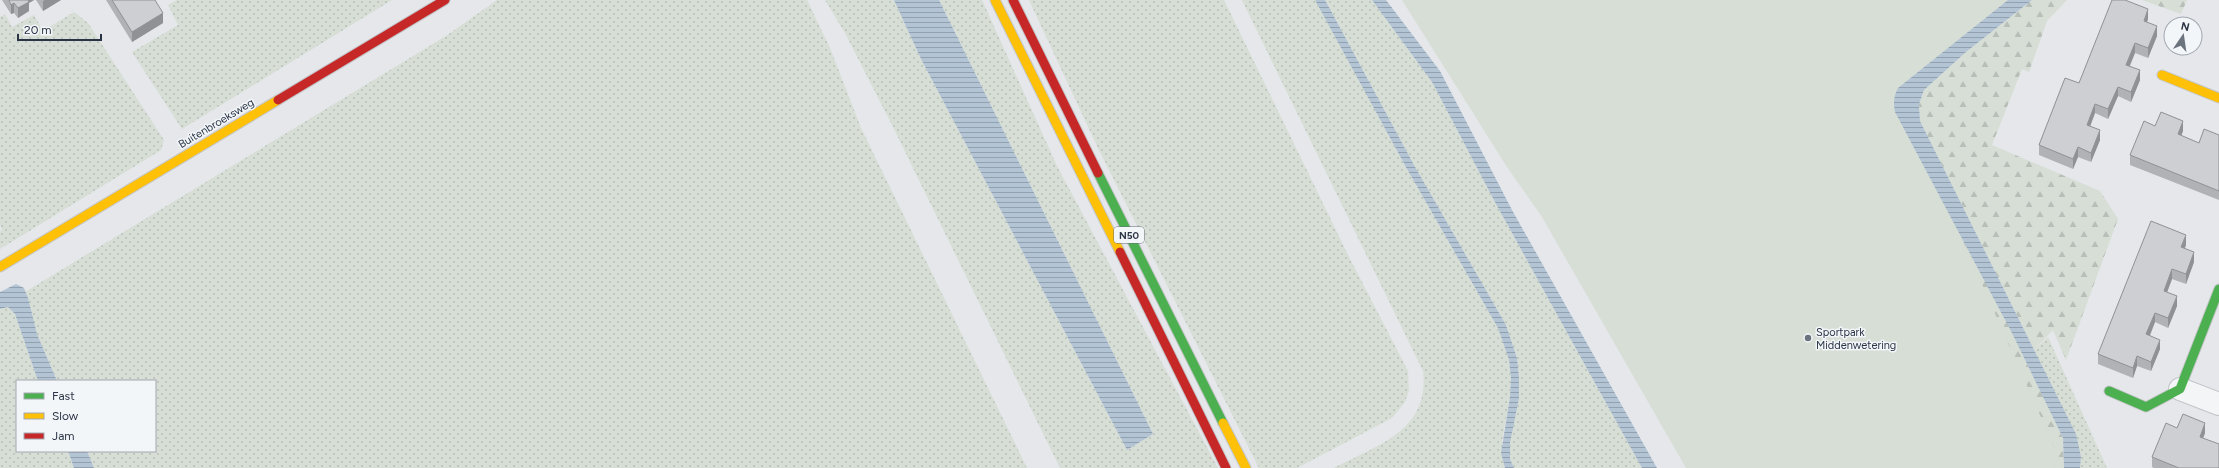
<svg xmlns="http://www.w3.org/2000/svg" width="2219" height="468" viewBox="0 0 2219 468" font-family="Figtree,sans-serif">
<defs>
<pattern id="grass-dots" width="8" height="8" patternUnits="userSpaceOnUse"><rect width="8" height="8" fill="#d6ded5"/><path d="M2 2h.1M6 6h.1" fill="none" stroke="#b8bfb8" stroke-width="1.8" stroke-linecap="round"/></pattern>
<pattern id="forest-firs" width="22" height="20" patternUnits="userSpaceOnUse"><rect width="22" height="20" fill="#d6ded5"/><path d="M5 1l3.5 6h-7zM16 11l3.5 6h-7z" fill="#b8bfb8"/></pattern>
<pattern id="water-rules" width="6" height="5" patternUnits="userSpaceOnUse"><rect width="6" height="5" fill="#b3c4d5"/><path d="M0 2.5h6" fill="none" stroke="#92a0af"/></pattern>
</defs>
<rect width="100%" height="100%" fill="#e5e7ea"/>
<!-- grass -->
<g fill="url(#grass-dots)">
<polygon points="177,0 392,0 182,129 132,52 178,25 168,5"/>
<polygon points="497,0 807,0 830,48 861,128 1027,468 94,468 87,451 155,451 155,381 57,381 37,334 25,292 446,36"/>
<polygon points="825,0 894,0 921,59 1127,450 1153,434 939,0 982,0 1057,166 1218,468 1060,468 892,125 845,33"/>
<polygon points="1029,0 1224,0 1349,257 1408,371 1409,390 1405,402 1392,418 1297,468 1259,468 1097,146"/>
<path d="M1242,0H1315L1324,15L1407,169L1498,328L1509,360L1511,378L1510,397L1502,441L1503,461L1505,468H1334C1377,445 1430,431 1423,371Z"/>
<polygon points="1325,0 1372,0 1432,82 1496,204 1642,468 1514,468 1510,459 1510,443 1519,377 1517,358 1506,325 1414,165"/>
<polygon points="74,12 88,23 164,140 161,150 0,249 0,231 2,230 0,224 0,17 5,14 12,27 34,15 43,31"/>
<polygon points="8,307 15,314 38,381 17,381 17,451 68,451 74,468 0,468 0,309"/>
<polygon points="2048,337 2107,468 2080,468 2081,457 2034,350"/>
</g>
<!-- forest -->
<g fill="url(#forest-firs)">
<polygon points="2032,0 2067,0 2047,21 2029,72 2022,69 1992,145 2100,191 2118,219 2066,360 2053,330 2034,350 1920,121 1919,104 1924,90 1966,52"/>
<polygon points="2142,0 2187,0 2181,14"/>
<polygon points="1898,88 2063,438 2064,468 2045,468 1856,96"/>
</g>
<!-- pitch -->
<polygon fill="#d6ded5" points="1402,0 2022,0 1900,99 2059,458 2053,468 1686,468 1542,217 1507,167"/>
<!-- water -->
<g fill="url(#water-rules)">
<polygon points="894,0 939,0 1153,434 1127,450 921,59"/>
<polygon points="1315,0 1325,0 1331,11 1414,165 1506,325 1517,358 1519,377 1519,398 1510,443 1510,459 1514,468 1505,468 1501,453 1510,397 1511,378 1509,360 1498,328 1407,169"/>
<polygon points="1372,0 1386,0 1440,71 1512,210 1657,468 1642,468 1496,204 1432,82"/>
<path d="M2008,0H2032L1966,52L1924,90L1919,104L1920,121L2076,434L2081,457L2080,468H2064L2063,438L2012,333L1895,112C1893,102 1894,96 1898,88Z"/>
<polygon points="16,284 24,288 28,298 37,334 57,381 38,381 15,314 8,307 0,309 0,292"/>
<polygon points="68,451 87,451 94,468 74,468"/>
</g>
<g fill="none" stroke-linecap="round" stroke-linejoin="round">
<defs>
<polyline id="street" points="2180,389 2219,404"/>
<g id="fast">
<polyline points="1098,173 1223,423"/>
<polyline points="2109,391 2146,407 2180,389 2219,289"/>
</g>
<g id="slow">
<polyline points="995,0 1120,252"/>
<polyline points="2162,75 2219,98"/>
<polyline points="0,267 278,100"/>
<polyline points="1223,423 1246,468"/>
</g>
<g id="jam">
<polyline points="1013,0 1098,173"/>
<polyline points="278,100 445,0"/>
<polyline points="1120,252 1226,468"/>
</g>
</defs>
<!-- street casing -->
<use href="#street" stroke="#c3c5c8" stroke-width="24"/>
<!-- fast casing -->
<use href="#fast" stroke="#c3c5c8" stroke-width="11"/>
<!-- slow casing -->
<use href="#slow" stroke="#c3c5c8" stroke-width="11"/>
<!-- jam casing -->
<use href="#jam" stroke="#c3c5c8" stroke-width="11"/>
<!-- street -->
<use href="#street" stroke="#f4f5f7" stroke-width="22"/>
<!-- fast -->
<use href="#fast" stroke="#4caf50" stroke-width="9"/>
<!-- slow -->
<use href="#slow" stroke="#ffc107" stroke-width="9"/>
<!-- jam -->
<use href="#jam" stroke="#c62828" stroke-width="9"/>
</g>
<!-- wall -->
<g fill="#b0b2b5">
<polygon points="2,0 34,0 29,3 29,11 18,18 14,13 11,14"/>
<polygon points="36,0 61,0 43,11"/>
<polygon points="106,0 155,0 163,23 132,42"/>
<polygon points="2148,19 2147,22 2157,36 2148,58 2135,53 2130,66 2140,80 2131,102 2118,96 2108,119 2095,113 2090,126 2100,140 2091,162 2078,157 2073,169 2039,155 2039,145 2079,83"/>
<polygon points="2155,126 2183,131 2181,136 2199,143 2219,135 2219,200 2130,165 2130,155"/>
<polygon points="2186,245 2185,248 2194,262 2186,284 2172,279 2168,290 2167,292 2177,306 2168,328 2155,322 2150,336 2160,349 2151,371 2137,366 2133,378 2098,364 2098,354"/>
<polygon points="2177,428 2205,433 2203,438 2219,468 2154,468 2152,467 2152,457"/>
</g>
<!-- shaded-wall -->
<g fill="#909194">
<polygon points="26,0 34,0 29,3 29,11 18,18 18,8"/>
<polygon points="45,0 61,0 43,11 43,1"/>
<polygon points="14,3 14,13 11,14 11,5"/>
<polygon points="2148,9 2148,19 2144,31 2144,21"/>
<polygon points="163,13 163,23 132,42 132,32"/>
<polygon points="2157,26 2157,36 2148,58 2148,48"/>
<polygon points="2135,43 2135,53 2126,74 2126,65"/>
<polygon points="2140,70 2140,80 2131,102 2131,92"/>
<polygon points="2118,87 2118,96 2108,119 2108,109"/>
<polygon points="2095,104 2095,113 2087,135 2087,125"/>
<polygon points="2183,121 2183,131 2178,144 2178,134"/>
<polygon points="2100,130 2100,140 2091,162 2091,153"/>
<polygon points="2078,147 2078,157 2073,169 2073,159"/>
<polygon points="2186,235 2186,245 2181,257 2181,247"/>
<polygon points="2194,252 2194,262 2186,284 2186,274"/>
<polygon points="2172,269 2172,279 2164,300 2164,291"/>
<polygon points="2177,296 2177,306 2168,328 2168,318"/>
<polygon points="2155,313 2155,322 2146,344 2146,334"/>
<polygon points="2160,340 2160,349 2151,371 2151,362"/>
<polygon points="2137,356 2137,366 2133,378 2133,368"/>
<polygon points="2205,423 2205,433 2200,446 2200,437"/>
</g>
<!-- building -->
<g fill="#cdcfd3" stroke="#909194">
<polygon points="9,0 28,0 29,2 18,8 14,3 11,5"/>
<polygon points="112,0 155,0 163,13 132,32"/>
<polygon points="2112,0 2125,0 2148,9 2144,21 2157,26 2148,48 2135,43 2126,65 2140,70 2131,92 2118,87 2108,109 2095,104 2087,125 2100,130 2091,153 2078,147 2073,159 2039,145 2065,78 2079,83"/>
<polygon points="2178,20 2189,24 2176,24"/>
<polygon points="2161,112 2183,121 2178,134 2199,143 2204,129 2219,135 2219,191 2130,155 2144,121 2155,126"/>
<polygon points="2151,221 2186,235 2181,247 2194,252 2186,274 2172,269 2164,291 2177,296 2168,318 2155,313 2146,334 2160,340 2151,362 2137,356 2133,368 2098,354"/>
<polygon points="2183,414 2205,423 2200,437 2219,444 2219,468 2179,468 2152,457 2166,423 2177,428"/>
</g>
<!-- markers -->
<circle fill="#6b737f" stroke="#f3f6f9" stroke-width="1.5" cx="1808" cy="338" r="4"/>
<g text-anchor="middle" stroke-width="3" stroke-linejoin="round" paint-order="stroke">
<!-- shield labels -->
<rect fill="#f3f6f9" stroke="#666e7b" stroke-width="1" x="1114" y="227" width="30" height="16" rx="3"/>
<g font-size="10" font-weight="bold" fill="#2a3445">
<text x="1129" y="239">N50</text>
</g>
<!-- street labels -->
<g font-size="11" fill="#2a3445" stroke="#f3f6f9">
<text transform="translate(216 123) rotate(-31)" y="4">Buitenbroeksweg</text>
</g>
<!-- poi labels -->
<g font-size="11" fill="#2a3445" stroke="#f3f6f9" text-anchor="start">
<text x="1816" y="336">Sportpark<tspan x="1816" dy="13">Middenwetering</tspan></text>
</g>
</g>
<!-- legend -->
<rect x="16" y="380" width="140" height="72" fill="#f3f6f9" stroke="#a3a8b1"/>
<rect x="24" y="393" width="20" height="6" fill="#4caf50" stroke="#a3a8b1"/>
<text x="52" y="400" font-size="12" fill="#2a3445">Fast</text>
<rect x="24" y="413" width="20" height="6" fill="#ffc107" stroke="#a3a8b1"/>
<text x="52" y="420" font-size="12" fill="#2a3445">Slow</text>
<rect x="24" y="433" width="20" height="6" fill="#c62828" stroke="#a3a8b1"/>
<text x="52" y="440" font-size="12" fill="#2a3445">Jam</text>
<!-- north arrow -->
<g transform="translate(2183 36) rotate(13)"><circle r="19" fill="#f3f6f9" stroke="#a3a8b1"/>
<path d="M0-3L7 15L0 10L-7 15Z" fill="#6b737f"/>
<text y="-6" font-size="11" font-weight="bold" text-anchor="middle" fill="#2a3445">N</text>
</g>
<!-- scale -->
<path d="M18 34v6h83v-6" fill="none" stroke="#2a3445" stroke-width="2"/>
<text x="24" y="34" font-size="12" fill="#2a3445" stroke="#f3f6f9" stroke-width="3" paint-order="stroke">20 m</text>
</svg>
